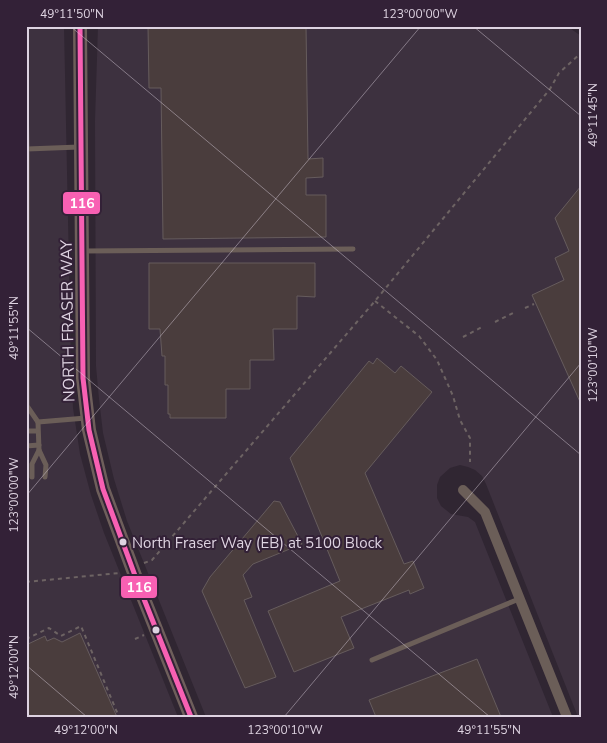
<svg xmlns="http://www.w3.org/2000/svg" width="607" height="743" viewBox="0 0 607 743" font-family="'Nunito Sans',sans-serif">
<rect width="100%" height="100%" fill="#302632"/>
<!-- commercial -->
<g fill="#3d313f">
<polygon points="26,26 64,26 71,365 73,408 80,454 91,495 104,533 178,717 26,717"/>
<polygon points="98,26 567,26 581,36 581,717 578,717 486,484 482,476 475,470 468,467 460,465 450,468 440,477 437,485 437,498 441,506 451,514 468,517 475,522 553,717 206,717 127,521 114,479 103,433 99,399 96,366 95,121"/>
</g>
<!-- building -->
<g fill="#4a3d3d" stroke="#665c5d">
<polygon points="148,26 306,26 308,159 323,158 323,177 306,178 306,195 326,195 326,237 163,239 161,88 149,88"/>
<polygon points="581,186 581,404 532,295 564,280 555,258 569,251 555,218"/>
<polygon points="149,263 315,263 315,297 297,296 297,329 273,329 274,360 250,360 250,389 226,389 226,418 170,418 170,414 168,414 168,385 165,385 165,356 162,356 160,329 149,329"/>
<polygon points="377,358 395,373 401,366 432,392 365,473 404,564 413,561 424,588 410,594 409,590 341,617 354,648 294,672 268,611 340,581 290,458 369,361 373,364"/>
<polygon points="274,501 280,502 302,544 253,564 243,575 252,597 244,600 276,677 245,688 202,591 210,577"/>
<polygon points="80,633 117,717 26,717 26,645 45,636 47,641 54,638 62,642"/>
<polygon points="477,659 501,717 376,717 369,700"/>
</g>
<g fill="none" stroke-linecap="round" stroke-linejoin="round">
<!-- path -->
<g stroke="#6d6363" stroke-width="2" stroke-dasharray="4 4" stroke-linecap="butt">
<polyline points="375,301 419,336 437,360 453,396 460,420 470,438 470,462"/>
<polyline points="525,308 534,304"/>
<polyline points="495,322 513,313"/>
<polyline points="463,337 482,327"/>
<polyline points="144,563 152,560 375,301 550,89 559,73 581,53"/>
<polyline points="26,582 119,573"/>
<polyline points="26,639 49,628 61,636 81,626 119,717"/>
<polyline points="135,639 144,635"/>
</g>
<!-- lane -->
<g stroke="#6b5e58" stroke-width="5">
<polyline points="26,98 27,149"/>
<polyline points="79,147 27,149 27,406 38,422 86,418"/>
<polyline points="84,251 353,249"/>
<polyline points="38,422 39,450"/>
<polyline points="26,431 37,431"/>
<polyline points="26,446 39,445"/>
<polyline points="32,477 32,464 39,450 46,465 45,477"/>
<polyline points="372,660 519,599"/>
</g>
<!-- street -->
<polyline stroke="#6b5e58" stroke-width="10" points="463,490 485,512 567,717"/>
<!-- secondary -->
<polyline stroke="#6e5f5b" stroke-width="14" points="80,26 83,378 89,430 103,489 140,589 191,717"/>
<defs>
<polyline id="bus-1" points="80,26 83,378 89,430 103,489 140,589 191,717"/>
</defs>
<!-- bus-1 casing -->
<use href="#bus-1" stroke="#332137" stroke-width="9"/>
<!-- bus-1 -->
<use href="#bus-1" stroke="#f860b3" stroke-width="5"/>
</g>
<!-- ticks -->
<path fill="none" stroke="#ded3e1" stroke-width="1" stroke-opacity="0.45" d="M70,26L581,455M473,26L581,116M26,327L490,717M26,496L421,26M26,665L87,717M284,717L581,363"/>
<!-- markers -->
<g fill="#ded3e1" stroke="#332137" stroke-width="2">
<circle cx="123" cy="542" r="4.5"/>
<circle cx="156" cy="630" r="4.5"/>
</g>
<g text-anchor="middle" stroke-width="4" stroke-linejoin="round" paint-order="stroke">
<!-- bus labels -->
<g font-size="15" fill="#ded3e1" stroke="#332137" text-anchor="start">
<text x="132" y="548">North Fraser Way (EB) at 5100 Block</text>
</g>
<!-- street labels -->
<g font-size="16" fill="#ded3e1" stroke="#332137">
<text transform="translate(67 321) rotate(-91)" y="6">NORTH FRASER WAY</text>
</g>
</g>
<g stroke="#332137" stroke-width="2">
<rect x="62" y="191" width="39" height="24" rx="5" fill="#f860b3"/>
<rect x="120" y="575" width="38" height="24" rx="5" fill="#f860b3"/>
</g>
<g font-size="14" text-anchor="middle" font-weight="bold" fill="#fff">
<text x="82" y="208">116</text>
<text x="139" y="592">116</text>
</g>
<!-- border -->
<rect width="607" height="743" fill="none" stroke="#332137" stroke-width="55"/>
<rect x="28" y="28" width="552" height="688" fill="none" stroke="#ded3e1" stroke-width="2"/>
<g font-size="12" text-anchor="middle" fill="#ded3e1">
<text x="72" y="18">49°11'50"N</text>
<text x="420" y="18">123°00'00"W</text>
<text transform="translate(593 115) rotate(-90)" y="4">49°11'45"N</text>
<text transform="translate(14 328) rotate(-90)" y="4">49°11'55"N</text>
<text transform="translate(593 365) rotate(-90)" y="4">123°00'10"W</text>
<text transform="translate(14 495) rotate(-90)" y="4">123°00'00"W</text>
<text transform="translate(14 667) rotate(-90)" y="4">49°12'00"N</text>
<text x="86" y="734">49°12'00"N</text>
<text x="285" y="734">123°00'10"W</text>
<text x="489" y="734">49°11'55"N</text>
</g>
</svg>
